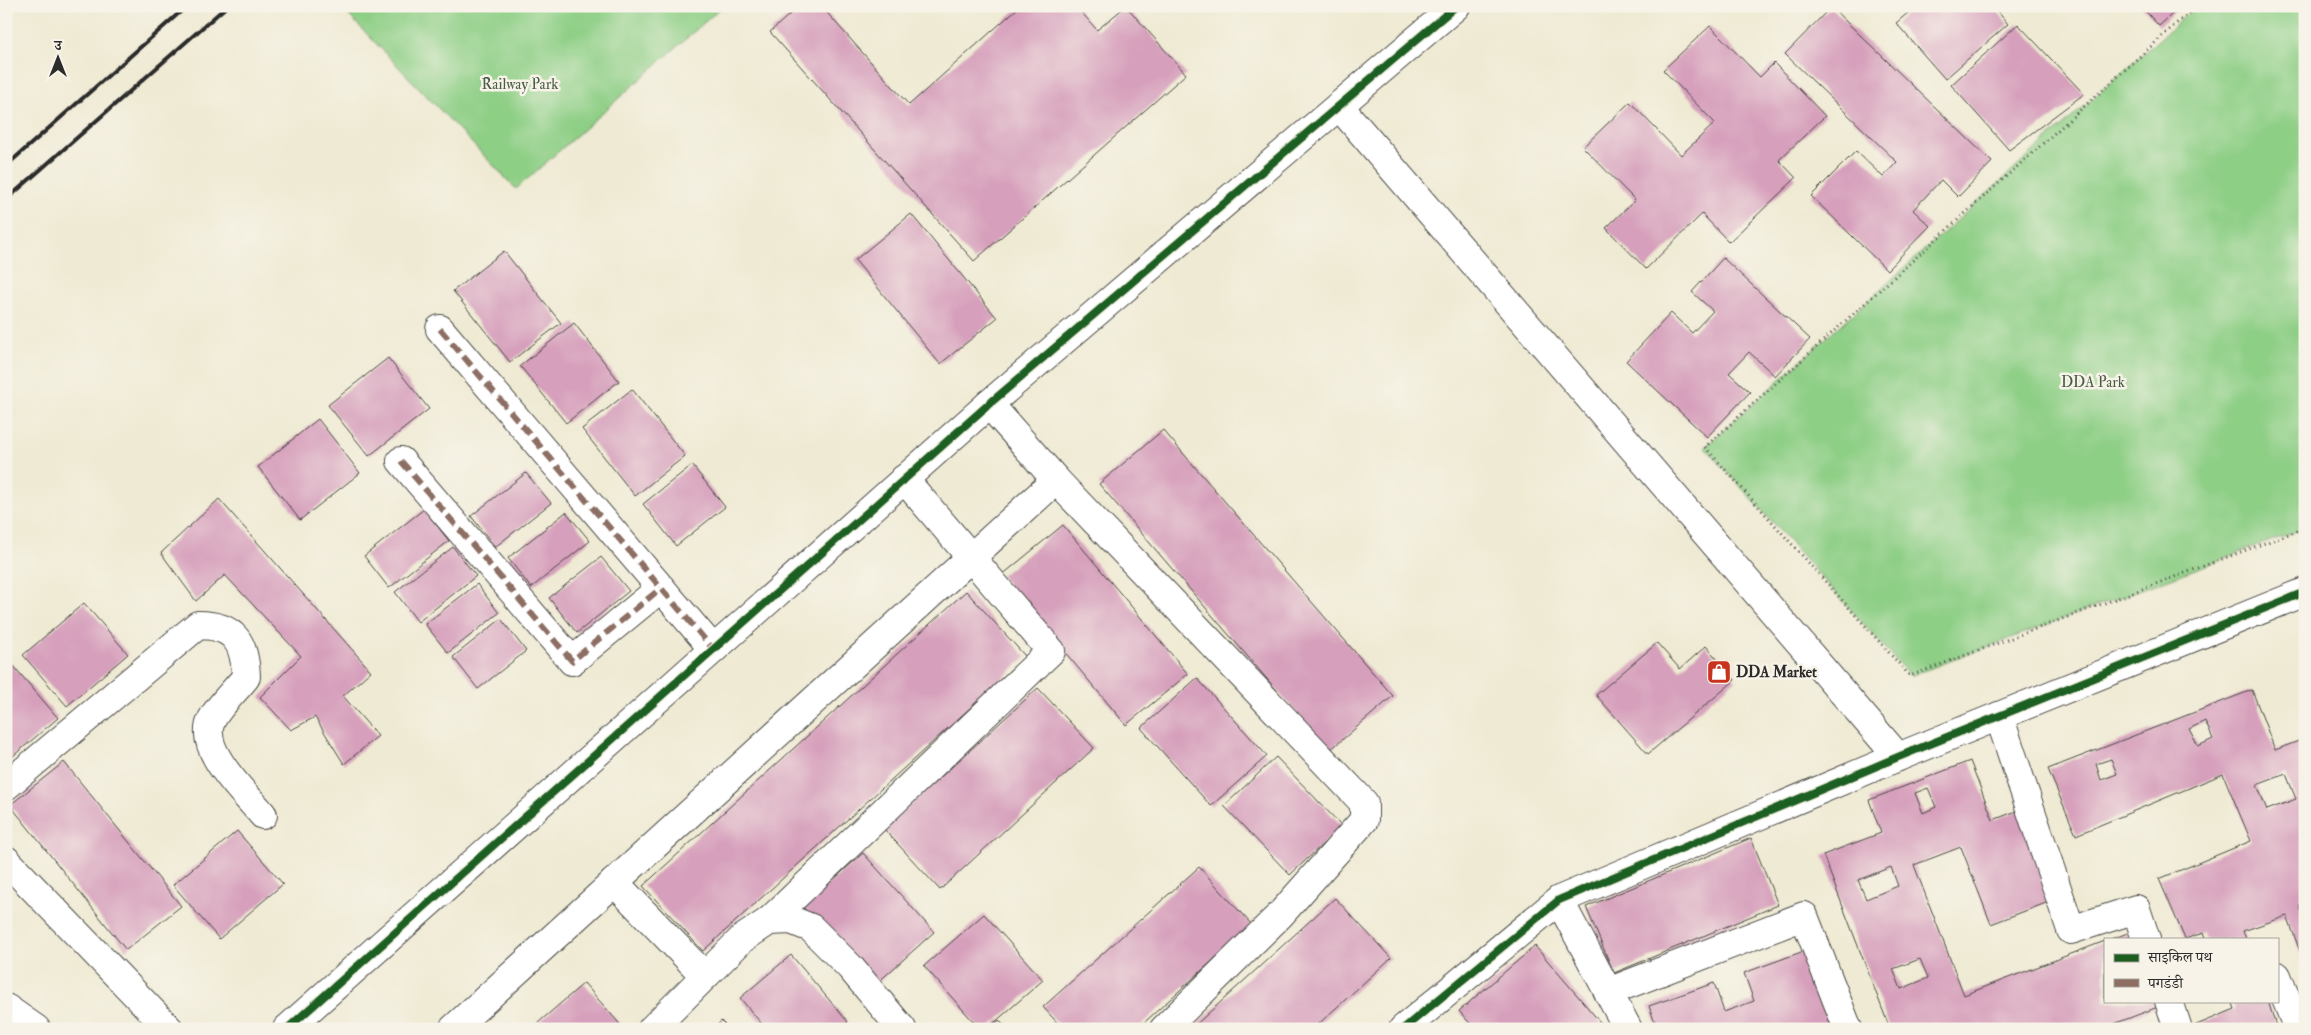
<svg xmlns="http://www.w3.org/2000/svg" width="2311" height="1035" viewBox="0 0 2311 1035" font-family="'IM FELL Double Pica','Noto Serif Devanagari',serif">
<rect width="100%" height="100%" fill="#f7f3e8"/>
<filter id="ink" filterUnits="userSpaceOnUse"><feTurbulence type="fractalNoise" baseFrequency=".02" numOctaves="2"/><feDisplacementMap in="SourceGraphic" scale="10" xChannelSelector="R" yChannelSelector="G"/><feConvolveMatrix kernelMatrix="1 2 1 2 8 2 1 2 1" color-interpolation-filters="sRGB"/></filter>
<filter id="wash" filterUnits="userSpaceOnUse"><feTurbulence type="fractalNoise" baseFrequency=".0096" numOctaves="4" result="noise"/><feDisplacementMap in="SourceGraphic" scale="20" xChannelSelector="R" yChannelSelector="G"/><feGaussianBlur stdDeviation="1.12" result="paint"/><feColorMatrix in="noise" values="0 0 0 0 0 0 0 0 0 0 0 0 0 0 0 0 0 1.4 0 .05"/><feComposite in="paint" operator="in"/></filter>
<g filter="url(#wash)">
<rect width="100%" height="100%" fill="#efead3"/>
<!-- green -->
<g fill="#8ecf86" stroke="#5c7d58">
<polygon points="340,6 723,6 516,189"/>
<polygon points="2196,6 2305,6 2305,528 1910,676 1705,447"/>
</g>
<g id="blocks">
<!-- building -->
<g fill="#d69fbb" fill-rule="evenodd">
<polygon points="799,6 821,6 909,105 1020,6 1076,6 1097,30 1126,6 1186,74 974,261 770,32"/>
<polygon points="1916,6 1993,6 2008,24 1945,79 1896,23"/>
<polygon points="2141,6 2181,6 2159,26"/>
<polygon points="1831,7 1992,162 1958,197 1941,180 1913,210 1930,226 1887,270 1811,196 1856,151 1883,177 1897,162 1785,54"/>
<polygon points="2018,24 2084,94 2009,150 1951,85"/>
<polygon points="1710,26 1760,77 1774,63 1825,116 1779,160 1796,178 1729,242 1702,214 1646,269 1606,228 1635,200 1583,147 1630,102 1681,155 1715,123 1663,70"/>
<polygon points="911,214 997,318 940,364 855,260"/>
<polygon points="504,251 561,323 510,362 453,291"/>
<polygon points="1723,258 1810,339 1775,376 1749,352 1729,373 1750,392 1707,437 1626,361 1671,313 1692,333 1713,311 1692,292"/>
<polygon points="574,323 619,381 566,423 520,366"/>
<polygon points="388,358 429,409 369,456 328,405"/>
<polygon points="632,389 685,456 635,496 582,429"/>
<polygon points="318,419 360,473 300,520 258,467"/>
<polygon points="1163,430 1393,696 1329,751 1099,484"/>
<polygon points="692,465 725,507 676,546 643,504"/>
<polygon points="526,473 551,503 495,547 471,516"/>
<polygon points="219,499 371,671 343,696 378,736 344,764 315,717 291,730 260,697 301,656 225,575 196,601 161,553"/>
<polygon points="424,509 449,541 389,588 364,556"/>
<polygon points="566,512 590,541 531,588 508,558"/>
<polygon points="1063,525 1188,674 1126,725 1001,576"/>
<polygon points="453,547 476,576 418,622 395,592"/>
<polygon points="601,557 629,591 577,633 549,598"/>
<polygon points="477,584 499,613 448,653 425,624"/>
<polygon points="966,591 1026,657 703,951 643,886"/>
<polygon points="84,603 128,654 67,706 23,655"/>
<polygon points="501,619 526,651 478,689 453,657"/>
<polygon points="1657,643 1680,669 1706,646 1735,680 1648,754 1596,695"/>
<polygon points="11,663 58,718 6,762 6,667"/>
<polygon points="1197,678 1267,756 1211,806 1141,728"/>
<polygon points="1038,688 1094,748 940,890 884,829"/>
<path d="M2252,690L2275,750L2304,739L2305,742V903L2299,905L2305,922V965L2287,916L2243,931L2246,939H2205L2203,933L2185,939L2159,879L2251,841L2223,774L2076,835L2048,769ZM2205,721L2213,739L2198,746L2189,729ZM2111,759L2117,774L2101,780L2096,764ZM2286,774L2296,799L2267,810L2257,785Z"/>
<polygon points="1276,757 1342,826 1290,875 1224,806"/>
<path d="M1970,761L1993,820L2032,805L2067,895L1991,924L1961,847L1914,865L1964,995L2105,941V1001H2162L2163,1005L2101,1029H1890L1823,855L1881,833L1869,800ZM1928,788L1936,807L1923,813L1915,793ZM1891,867L1898,886L1866,899L1858,880ZM1920,959L1928,978L1901,989L1893,969Z"/>
<polygon points="64,762 181,906 126,950 10,805"/>
<polygon points="237,831 283,884 219,939 173,885"/>
<polygon points="1751,838 1778,905 1614,973 1586,907"/>
<polygon points="863,853 934,932 875,985 803,907"/>
<polygon points="1199,867 1252,925 1137,1029 1063,1029 1043,1007"/>
<polygon points="1335,898 1391,958 1313,1029 1191,1029"/>
<polygon points="984,914 1043,980 987,1029 980,1029 924,966"/>
<polygon points="2135,930 2138,939 2112,939"/>
<polygon points="1535,946 1606,1029 1475,1029 1459,1011"/>
<polygon points="1804,951 1832,1029 1657,1029 1649,1006 1714,983 1724,1012 1754,1001 1744,973"/>
<polygon points="791,955 848,1022 840,1029 766,1029 740,998"/>
<polygon points="584,983 624,1029 531,1029"/>
<polygon points="2232,1001 2268,1001 2277,1029 2196,1029 2194,1026 2235,1009"/>
<polygon points="999,1020 1007,1029 990,1029"/>
<polygon points="721,1021 729,1029 714,1029"/>
</g>
</g>
</g>
<g filter="url(#ink)">
<use href="#blocks" fill-opacity="0" stroke="#484844" stroke-width="1"/>
<g fill="none" stroke-linecap="round" stroke-linejoin="round">
<defs>
<g id="minor">
<polyline points="1339,106 1898,757"/>
<polyline points="440,329 713,649"/>
<polyline points="989,404 1056,480 1364,803 1364,820 1280,915 1164,1029"/>
<polyline points="401,461 572,661 661,588"/>
<polyline points="1999,716 2071,930 2136,909 2146,939"/>
<path d="M6,786L198,625C235,625 245,643 246,677C236,690 220,704 212,719C196,749 245,793 263,815"/>
<polyline points="6,860 169,1029"/>
<polyline points="614,882 705,976"/>
<polyline points="1559,900 1628,1029"/>
<polyline points="769,921 1051,651 904,479"/>
<polyline points="2277,976 2298,1029"/>
<polyline points="1608,992 1804,916 1848,1029"/>
<polyline points="2169,1001 2178,1029"/>
<polyline points="6,1008 36,1029"/>
<polyline points="287,1029 989,404 1456,6"/>
<polyline points="453,1029 1056,480"/>
<polyline points="652,1029 742,939 769,921 791,920 811,928 850,967 902,1029"/>
<polyline points="1403,1029 1559,900 1898,757 2305,592"/>
</g>
</defs>
<!-- minor casing -->
<use href="#minor" stroke="#484844" stroke-width="30"/>
<!-- path -->
<polyline stroke="#484844" stroke-width="3" stroke-dasharray="1 4" stroke-linecap="butt" points="2196,6 1705,447 1910,676 2305,528"/>
<!-- minor -->
<use href="#minor" stroke="#fff" stroke-width="28"/>
<!-- rail -->
<g stroke="#2b2b2b" stroke-width="4">
<polyline points="6,166 187,6"/>
<polyline points="6,200 227,6"/>
</g>
<!-- quiet -->
<g stroke="#8d6e63" stroke-width="6" stroke-dasharray="12 6" stroke-linecap="butt">
<polyline points="440,329 713,649"/>
<polyline points="401,461 572,661 661,588"/>
</g>
<defs>
<g id="cycleway">
<polyline points="287,1029 989,404 1456,6"/>
<polyline points="1403,1029 1559,900 1898,757 2305,592"/>
</g>
</defs>
<!-- cycleway casing -->
<use href="#cycleway" stroke="#f7f3e8" stroke-width="11"/>
<!-- cycleway -->
<use href="#cycleway" stroke="#1b5e20" stroke-width="8"/>
</g>
</g>
<!-- icons -->
<defs>
<symbol id="shop-square" viewBox="-11 -11 22 22"><rect x="-9" y="-9" width="18" height="18" rx="4" fill="#c8321e" stroke="#f7f3e8"/><path d="M-5-2.5h2.3a2.7 3.5 0 0 1 5.4 0H5L5.5 6h-11ZM-1.5-2.5h3a1.5 2.3 0 0 0-3 0Z" fill="#fff"/></symbol>
</defs>
<g fill-rule="evenodd">
<use href="#shop-square" x="1705" y="658" width="28" height="28"/>
</g>
<g text-anchor="middle" stroke-width="5" stroke-linejoin="round" paint-order="stroke">
<!-- park labels -->
<g font-size="15" fill="#495c46" stroke="#f7f3e8">
<text x="520" y="89">Railway Park</text>
<text x="2093" y="387">DDA Park</text>
</g>
<!-- poi labels -->
<g font-size="15" font-weight="bold" fill="#2b2b2b" stroke="#f7f3e8" text-anchor="start">
<text x="1736" y="677">DDA Market</text>
</g>
</g>
<!-- margin -->
<rect width="2311" height="1035" fill="none" stroke="#f7f3e8" stroke-width="25"/>
<!-- legend -->
<rect x="2104" y="938" width="175" height="65" fill="#f7f3e8" stroke="#a5a39c"/>
<rect x="2114" y="954" width="25" height="8" fill="#1b5e20" stroke="#a5a39c"/>
<text x="2148" y="962" font-size="15" fill="#2b2b2b">साइकिल पथ</text>
<rect x="2114" y="979" width="25" height="8" fill="#8d6e63" stroke="#a5a39c"/>
<text x="2148" y="988" font-size="15" fill="#2b2b2b">पगडंडी</text>
<!-- north arrow -->
<g transform="translate(58 58)" stroke="#f7f3e8" stroke-width="4" paint-order="stroke">
<path d="M0-4L9 19L0 12L-9 19Z" fill="#2b2b2b"/>
<text y="-8" font-size="14" font-weight="bold" text-anchor="middle" fill="#2b2b2b">उ</text>
</g>
</svg>
